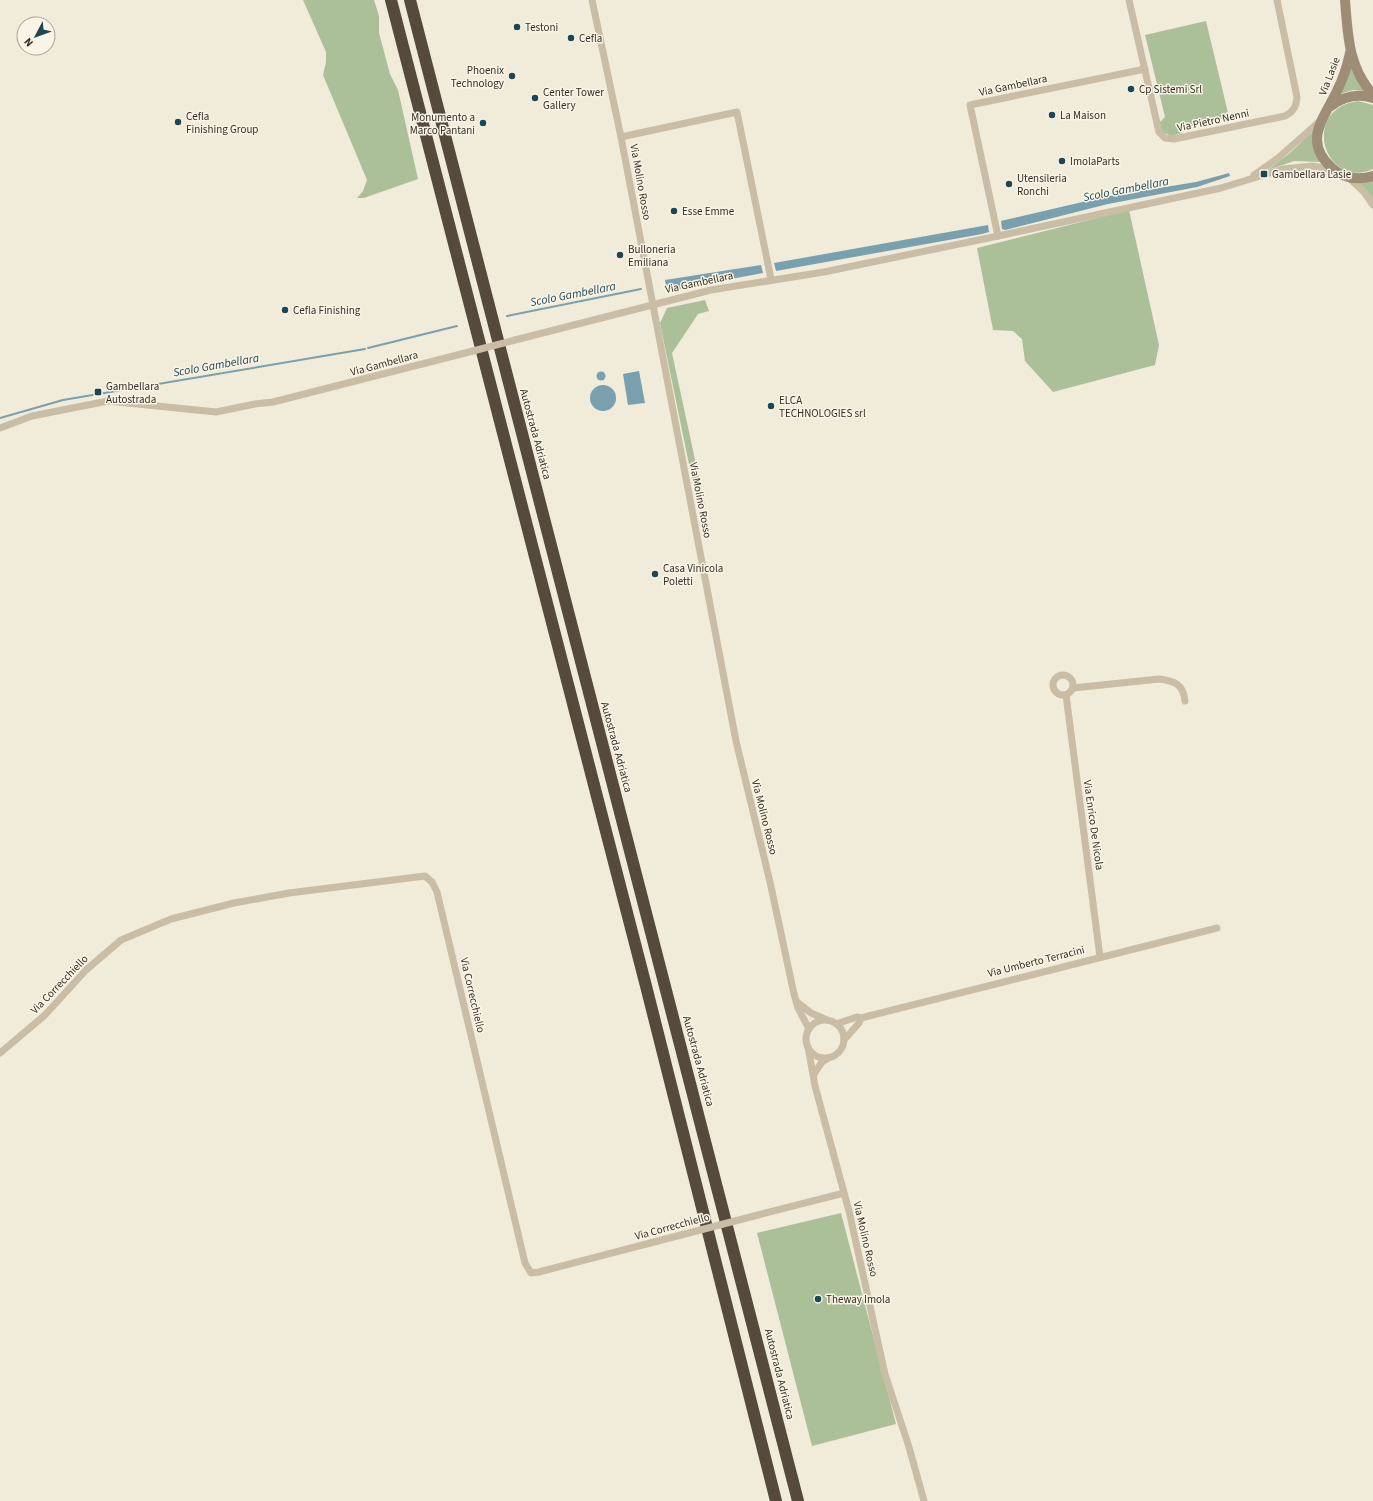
<svg xmlns="http://www.w3.org/2000/svg" width="1373" height="1501" viewBox="0 0 1373 1501" font-family="'Source Sans 3',sans-serif">
<rect width="100%" height="100%" fill="#f1ebd9"/>
<!-- green -->
<g fill="#abc099">
<polygon points="303,0 374,0 379,16 379,33 390,74 398,90 418,179 364,198 357,198 363,191 367,180 323,75 326,62 326,52"/>
<polygon points="1206,21 1229,117 1182,128 1182,133 1172,136 1164,133 1158,124 1165,117 1145,35"/>
<polygon points="1350,65 1366,91 1353,90 1340,94"/>
<path d="M1358,101L1373,105V169C1326,191 1298,110 1358,101Z"/>
<polygon points="1313,131 1314,146 1322,162 1294,161 1268,170 1291,152"/>
<polygon points="1373,179 1373,199 1358,182"/>
<polygon points="1129,210 1159,345 1155,365 1053,392 1025,361 1022,339 1013,331 993,330 977,248"/>
<polygon points="705,300 709,311 698,314 672,353 705,506 698,508 660,323 667,308"/>
<polygon points="841,1213 896,1424 812,1446 757,1233"/>
</g>
<!-- water -->
<g fill="#78a0ae">
<polygon points="1229,173 1230,176 1197,187 1108,204 1005,230 1002,229 1001,221 1104,197 1196,182"/>
<polygon points="988,225 989,232 982,234 776,271 774,263"/>
<polygon points="761,265 763,273 678,289 670,290 666,286 665,280"/>
<polygon points="639,371 645,403 628,405 623,374"/>
<circle cx="601" cy="376" r="4.5"/>
<circle cx="603" cy="398" r="13"/>
</g>
<g fill="none" stroke-linecap="round" stroke-linejoin="round">
<!-- stream -->
<g stroke="#78a0ae" stroke-width="2">
<polyline points="507,316 641,289"/>
<polyline points="368,348 457,326"/>
<polyline points="0,418 63,400 365,349"/>
</g>
<!-- street -->
<g stroke="#c9bda5" stroke-width="7">
<polyline points="592,0 621,137 736,741 770,882 794,994 798,1008 809,1029"/>
<path d="M1129,0L1159,132L1165,138L1174,139L1285,116C1294,111 1296,107 1297,97L1277,0"/>
<polyline points="621,137 737,112 771,279"/>
<polyline points="1254,175 1278,158 1321,120"/>
<polyline points="1348,177 1364,192 1373,205"/>
<polyline points="998,236 970,105 1145,69"/>
<polyline points="515,340 711,290 824,272 998,236 1221,188 1283,169 1313,166 1334,170"/>
<polyline points="0,428 32,416 108,401 216,412 255,404 273,402 473,351"/>
<circle cx="1063" cy="685" r="10"/>
<path d="M1073,688L1159,679C1175,681 1183,684 1185,701"/>
<polyline points="1066,695 1100,957"/>
<polyline points="797,1002 811,1013 827,1020"/>
<circle cx="825" cy="1039" r="19"/>
<polyline points="836,1024 857,1017 861,1018 1217,928"/>
<polyline points="844,1040 859,1023 861,1018"/>
<polyline points="808,1047 815,1086 849,1211 885,1374 909,1447 924,1501"/>
<polyline points="0,1053 45,1015 86,970 121,940 171,919 234,903 289,893 425,876 432,882 437,892 525,1263 531,1273 539,1272 681,1235"/>
<polyline points="814,1074 822,1062 828,1058"/>
<polyline points="758,1215 844,1193"/>
</g>
<!-- secondary -->
<g stroke="#9d8d77" stroke-width="10">
<path d="M1345,0C1348,36 1348,66 1373,95"/>
<path d="M1350,53C1347,67 1343,79 1337,91C1324,118 1302,141 1332,168C1344,179 1359,180 1373,176"/>
<path d="M1331,106C1344,96 1357,93 1373,98"/>
</g>
<!-- highway -->
<g stroke="#564a3d" stroke-width="12">
<polyline points="391,0 646,986 776,1501"/>
<polyline points="410,0 798,1501"/>
</g>
<!-- street-bridge -->
<g stroke="#c9bda5" stroke-width="7">
<polyline points="473,351 515,340"/>
<polyline points="681,1235 758,1215"/>
</g>
</g>
<!-- markers -->
<g fill="#1c4656" stroke="#f9f4e5" stroke-width="1.5">
<circle cx="517" cy="27" r="4"/>
<circle cx="571" cy="38" r="4"/>
<circle cx="512" cy="76" r="4"/>
<circle cx="1131" cy="89" r="4"/>
<circle cx="535" cy="98" r="4"/>
<circle cx="1052" cy="115" r="4"/>
<circle cx="178" cy="122" r="4"/>
<circle cx="483" cy="123" r="4"/>
<circle cx="1062" cy="161" r="4"/>
<rect x="1260" y="170" width="8" height="8" rx="2"/>
<circle cx="1009" cy="184" r="4"/>
<circle cx="674" cy="211" r="4"/>
<circle cx="620" cy="255" r="4"/>
<circle cx="285" cy="310" r="4"/>
<rect x="94" y="388" width="8" height="8" rx="2"/>
<circle cx="771" cy="406" r="4"/>
<circle cx="655" cy="574" r="4"/>
<circle cx="818" cy="1299" r="4"/>
</g>
<g text-anchor="middle" stroke-width="3" stroke-linejoin="round" paint-order="stroke">
<!-- poi labels -->
<g font-size="11" fill="#352e26" stroke="#f9f4e5" text-anchor="start">
<text x="525" y="31">Testoni</text>
<text x="579" y="42">Cefla</text>
<text x="504" y="74" text-anchor="end">Phoenix<tspan x="504" dy="13">Technology</tspan></text>
<text x="1139" y="93">Cp Sistemi Srl</text>
<text x="543" y="96">Center Tower<tspan x="543" dy="13">Gallery</tspan></text>
<text x="1060" y="119">La Maison</text>
<text x="186" y="120">Cefla<tspan x="186" dy="13">Finishing Group</tspan></text>
<text x="475" y="121" text-anchor="end">Monumento a<tspan x="475" dy="13">Marco Pantani</tspan></text>
<text x="1070" y="165">ImolaParts</text>
<text x="1272" y="178">Gambellara Lasie</text>
<text x="1017" y="182">Utensileria<tspan x="1017" dy="13">Ronchi</tspan></text>
<text x="682" y="215">Esse Emme</text>
<text x="628" y="253">Bulloneria<tspan x="628" dy="13">Emiliana</tspan></text>
<text x="293" y="314">Cefla Finishing</text>
<text x="106" y="390">Gambellara<tspan x="106" dy="13">Autostrada</tspan></text>
<text x="779" y="404">ELCA<tspan x="779" dy="13">TECHNOLOGIES srl</tspan></text>
<text x="663" y="572">Casa Vinicola<tspan x="663" dy="13">Poletti</tspan></text>
<text x="826" y="1303">Theway Imola</text>
</g>
<!-- street labels -->
<g font-size="11" fill="#352e26" stroke="#f9f4e5">
<text transform="translate(1329 76) rotate(-69)" y="4">Via Lasie</text>
<text transform="translate(1013 85) rotate(-12)" y="4">Via Gambellara</text>
<text transform="translate(1213 120) rotate(-12)" y="4">Via Pietro Nenni</text>
<text transform="translate(641 182) rotate(80)" y="4">Via Molino Rosso</text>
<text transform="translate(699 282) rotate(-12)" y="4">Via Gambellara</text>
<text transform="translate(384 363) rotate(-15)" y="4">Via Gambellara</text>
<text transform="translate(536 434) rotate(75)" y="4">Autostrada Adriatica</text>
<text transform="translate(701 500) rotate(79)" y="4">Via Molino Rosso</text>
<text transform="translate(617 747) rotate(75)" y="4">Autostrada Adriatica</text>
<text transform="translate(765 817) rotate(76)" y="4">Via Molino Rosso</text>
<text transform="translate(1094 825) rotate(82)" y="4">Via Enrico De Nicola</text>
<text transform="translate(1036 961) rotate(-14)" y="4">Via Umberto Terracini</text>
<text transform="translate(59 984) rotate(-46)" y="4">Via Correcchiello</text>
<text transform="translate(473 995) rotate(77)" y="4">Via Correcchiello</text>
<text transform="translate(699 1061) rotate(75)" y="4">Autostrada Adriatica</text>
<text transform="translate(672 1226) rotate(-15)" y="4">Via Correcchiello</text>
<text transform="translate(866 1239) rotate(77)" y="4">Via Molino Rosso</text>
<text transform="translate(780 1374) rotate(76)" y="4">Autostrada Adriatica</text>
</g>
<!-- water labels -->
<g font-size="12" font-style="italic" fill="#1c4656" stroke="#f9f4e5">
<text transform="translate(1126 189) rotate(-11)" y="4">Scolo Gambellara</text>
<text transform="translate(573 294) rotate(-11)" y="4">Scolo Gambellara</text>
<text transform="translate(216 365) rotate(-10)" y="4">Scolo Gambellara</text>
</g>
</g>
<!-- north arrow -->
<g transform="translate(36 36) rotate(229)"><circle r="19" fill="#f9f4e5" stroke="#aba599"/>
<path d="M0-3L7 15L0 10L-7 15Z" fill="#1c4656"/>
<text y="-6" font-size="11" font-weight="bold" text-anchor="middle" fill="#352e26">N</text>
</g>
</svg>
